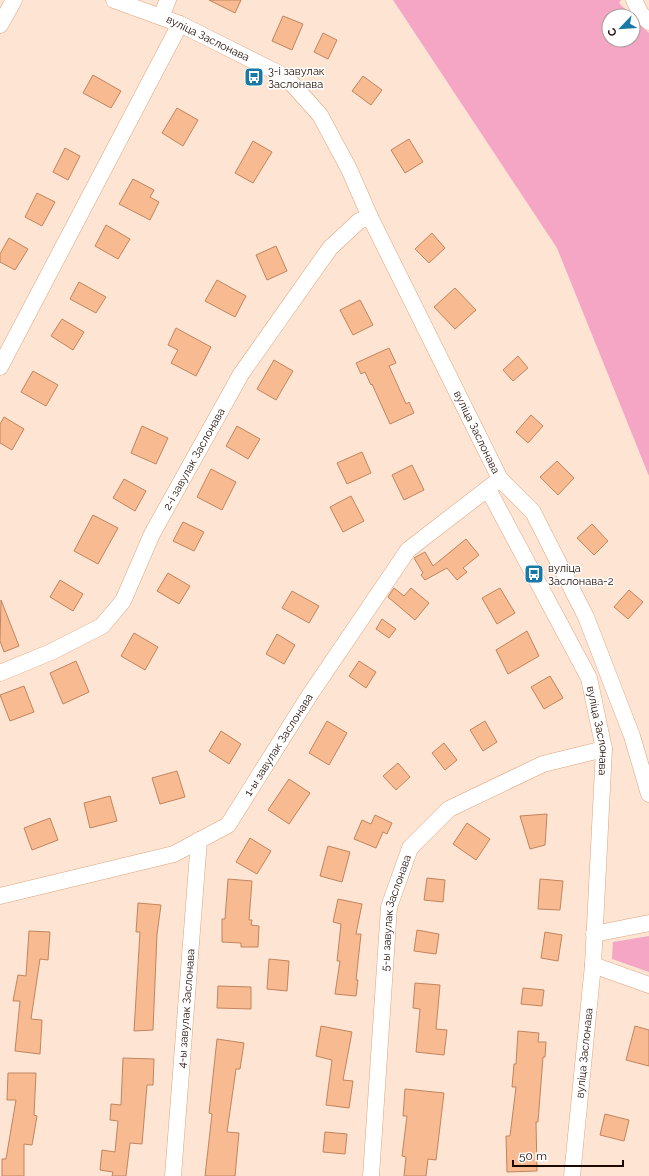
<svg xmlns="http://www.w3.org/2000/svg" width="649" height="1176" viewBox="0 0 649 1176" font-family="Raleway,sans-serif">
<rect width="100%" height="100%" fill="#fee4d3"/>
<!-- green -->
<g fill="#f4a6c4">
<polygon points="393,0 621,0 619,3 632,16 609,16 609,40 633,40 633,17 649,33 649,476 557,248"/>
<polygon points="649,936 649,972 612,959 613,942"/>
</g>
<!-- building -->
<g fill="#f8ba91" stroke="#c0855e">
<polygon points="209,0 241,0 235,13"/>
<polygon points="283,16 303,24 292,50 272,41"/>
<polygon points="323,33 337,40 328,59 314,52"/>
<polygon points="93,75 121,91 111,108 83,93"/>
<polygon points="363,76 382,90 371,105 352,91"/>
<polygon points="177,108 198,120 183,146 162,133"/>
<polygon points="409,139 423,162 405,173 391,150"/>
<polygon points="253,141 272,152 253,183 235,173"/>
<polygon points="65,148 80,156 68,180 53,172"/>
<polygon points="133,179 154,190 150,197 159,202 150,220 119,204"/>
<polygon points="37,193 55,202 42,226 25,217"/>
<polygon points="106,225 130,239 118,259 95,246"/>
<polygon points="432,233 445,248 429,263 415,249"/>
<polygon points="9,238 28,249 15,270 0,262 0,254"/>
<polygon points="276,246 287,271 267,280 256,255"/>
<polygon points="217,280 246,296 235,317 205,301"/>
<polygon points="79,282 106,297 96,313 70,299"/>
<polygon points="455,288 476,310 455,329 434,307"/>
<polygon points="360,300 373,325 353,335 340,310"/>
<polygon points="62,319 84,332 73,350 51,336"/>
<polygon points="176,328 211,347 196,376 171,363 178,350 168,345"/>
<polygon points="389,348 396,363 389,366 406,404 409,402 414,413 390,424 372,384 371,385 365,372 361,374 356,363"/>
<polygon points="518,356 528,368 513,381 503,370"/>
<polygon points="274,360 293,371 276,400 257,389"/>
<polygon points="33,371 58,385 46,406 21,392"/>
<polygon points="531,415 543,426 528,443 516,432"/>
<polygon points="4,417 24,429 12,450 0,443 0,424"/>
<polygon points="142,426 168,438 156,464 131,453"/>
<polygon points="237,426 260,439 248,459 226,446"/>
<polygon points="362,452 371,473 347,484 337,463"/>
<polygon points="557,461 574,478 558,495 540,477"/>
<polygon points="412,465 424,490 404,500 392,475"/>
<polygon points="211,469 236,482 222,510 197,497"/>
<polygon points="124,479 146,491 135,511 113,498"/>
<polygon points="351,496 364,521 343,532 330,507"/>
<polygon points="93,515 118,528 98,564 74,551"/>
<polygon points="183,522 204,532 194,551 173,541"/>
<polygon points="592,524 608,541 594,555 577,538"/>
<polygon points="466,539 479,555 463,568 467,572 457,580 447,568 425,580 421,575 423,573 414,558 425,552 433,566"/>
<polygon points="168,573 190,586 179,604 157,591"/>
<polygon points="60,580 83,594 73,611 50,597"/>
<polygon points="394,588 404,596 411,588 429,603 415,620 388,597"/>
<polygon points="500,588 515,613 497,624 482,598"/>
<polygon points="629,590 643,602 628,619 614,607"/>
<polygon points="292,591 319,606 309,623 282,608"/>
<polygon points="1,600 19,646 4,652 0,641"/>
<polygon points="382,619 396,629 389,638 376,629"/>
<polygon points="527,631 539,656 508,674 496,650"/>
<polygon points="134,633 158,647 145,670 121,656"/>
<polygon points="277,634 295,645 284,664 266,654"/>
<polygon points="76,661 89,692 63,704 50,673"/>
<polygon points="359,661 376,672 366,688 349,676"/>
<polygon points="550,676 563,698 544,709 531,687"/>
<polygon points="24,686 34,712 10,721 0,695"/>
<polygon points="327,721 347,733 329,765 309,753"/>
<polygon points="485,721 497,742 483,751 470,730"/>
<polygon points="221,731 241,744 229,764 209,751"/>
<polygon points="444,743 457,760 445,770 432,753"/>
<polygon points="398,763 410,777 396,790 383,776"/>
<polygon points="177,771 185,797 160,804 152,778"/>
<polygon points="289,779 310,793 289,824 268,810"/>
<polygon points="110,796 117,821 90,828 84,803"/>
<polygon points="547,814 545,845 530,849 520,816"/>
<polygon points="375,815 392,823 387,834 383,832 376,848 354,839 362,820 371,824"/>
<polygon points="50,818 58,840 32,850 24,828"/>
<polygon points="467,823 490,839 476,860 453,844"/>
<polygon points="250,838 271,851 257,874 236,862"/>
<polygon points="328,846 350,852 342,882 320,876"/>
<polygon points="427,878 445,880 443,902 424,900"/>
<polygon points="228,879 252,881 249,920 252,920 251,925 259,926 258,947 241,947 241,943 222,942 222,919 225,919"/>
<polygon points="540,879 563,881 560,910 538,909"/>
<polygon points="338,899 362,904 356,934 361,934 356,980 358,980 356,996 335,994 340,961 337,961 341,924 333,922"/>
<polygon points="138,903 161,905 157,934 153,1030 134,1031 140,932 136,932"/>
<polygon points="417,930 439,934 436,954 414,951"/>
<polygon points="29,931 50,932 48,960 40,959 31,1019 42,1020 40,1054 15,1051 20,1001 13,1001 18,975 26,976"/>
<polygon points="545,932 562,935 558,961 541,958"/>
<polygon points="269,959 289,961 287,991 267,989"/>
<polygon points="415,983 440,985 436,1029 447,1030 444,1055 416,1052 420,1009 413,1008"/>
<polygon points="218,986 251,987 251,1009 217,1008"/>
<polygon points="523,988 544,990 542,1006 521,1004"/>
<polygon points="321,1026 352,1032 343,1080 353,1081 349,1108 326,1105 332,1060 316,1056"/>
<polygon points="635,1026 649,1030 649,1066 626,1060"/>
<polygon points="518,1031 539,1033 538,1042 546,1042 545,1057 543,1057 538,1122 536,1122 537,1171 507,1172 506,1136 510,1136 516,1087 512,1087 514,1064 516,1064"/>
<polygon points="217,1039 244,1043 240,1069 236,1069 227,1132 239,1133 235,1176 205,1176 212,1114 209,1113"/>
<polygon points="123,1058 154,1059 153,1085 147,1085 142,1144 130,1143 126,1176 112,1176 113,1172 100,1170 102,1150 115,1152 118,1121 110,1120 111,1104 121,1105"/>
<polygon points="8,1073 36,1073 34,1115 37,1116 32,1145 24,1144 24,1176 2,1176 2,1159 6,1159 16,1100 7,1100"/>
<polygon points="405,1089 444,1093 436,1160 428,1159 426,1176 404,1176 406,1157 402,1156 407,1116 403,1116"/>
<polygon points="605,1114 629,1120 624,1141 600,1135"/>
<polygon points="325,1132 347,1134 345,1154 323,1152"/>
</g>
<g fill="none" stroke-linecap="round" stroke-linejoin="round">
<defs>
<g id="minor">
<polyline points="634,0 641,14 649,22"/>
<polyline points="161,16 168,0"/>
<polyline points="0,25 14,0"/>
<polyline points="0,367 180,24"/>
<polyline points="500,479 533,512 586,617 632,736 649,794"/>
<path id="s1" d="M488,489L589,678L604,749L593,965L572,1176"/>
<path id="s2" d="M0,673L51,652L102,626L123,601L152,534L241,374L330,248L359,221L370,217"/>
<path id="s3" d="M0,896L174,854L228,825L309,696L408,550L500,479L370,217L349,169L320,115L286,77L180,24L114,0"/>
<polyline points="594,934 649,923"/>
<polyline points="593,965 649,985"/>
<path id="s4" d="M173,1176L199,840"/>
<path id="s5" d="M371,1176L389,907L410,848L449,809L543,764L604,749"/>
</g>
</defs>
<!-- minor casing -->
<use href="#minor" stroke="#e0a47c" stroke-width="17"/>
<!-- minor -->
<use href="#minor" stroke="#fff" stroke-width="16"/>
</g>
<!-- icons -->
<defs>
<symbol id="bus-square" viewBox="-11 -11 22 22"><rect x="-9" y="-9" width="18" height="18" rx="4" fill="#1879a6" stroke="#fff"/><path d="M-5-6H5V4H4V6H2V4H-2V6H-4V4H-5ZM-3.5-4V0h7V-4ZM-3.5 1.2v1.5H-2V1.2ZM2 1.2v1.5H3.5V1.2Z" fill="#fff"/></symbol>
</defs>
<g fill-rule="evenodd">
<use href="#bus-square" x="243" y="66" width="22" height="22"/>
<use href="#bus-square" x="523" y="563" width="22" height="22"/>
</g>
<g text-anchor="middle" stroke-width="3" stroke-linejoin="round" paint-order="stroke">
<!-- street labels -->
<g font-size="11" fill="#1e0900" stroke="#fff">
<text transform="translate(208 38) rotate(26)" y="4">вуліца Заслонава</text>
<text transform="translate(477 432) rotate(64)" y="4">вуліца Заслонава</text>
<text dy="4" stroke="none"><textPath href="#s2" startOffset="304">2-і завулак Заслонава</textPath></text>
<text dy="4" stroke="none"><textPath href="#s1" startOffset="268">вуліца Заслонава</textPath></text>
<text dy="4" stroke="none"><textPath href="#s3" startOffset="335">1-ы завулак Заслонава</textPath></text>
<text dy="4" stroke="none"><textPath href="#s5" startOffset="265">5-ы завулак Заслонава</textPath></text>
<text dy="4" stroke="none"><textPath href="#s4" startOffset="168">4-ы завулак Заслонава</textPath></text>
<text transform="translate(584 1053) rotate(-84)" y="4">вуліца Заслонава</text>
</g>
<!-- poi labels -->
<g font-size="11" fill="#1e0900" stroke="#fff" text-anchor="start">
<text x="268" y="75">3-і завулак<tspan x="268" dy="13">Заслонава</tspan></text>
<text x="548" y="572">вуліца<tspan x="548" dy="13">Заслонава-2</tspan></text>
</g>
</g>
<!-- north arrow -->
<g transform="translate(621 28) rotate(245)"><circle r="19" fill="#ffffff" stroke="#a59d99"/>
<path d="M0-3L7 15L0 10L-7 15Z" fill="#1879a6"/>
<text y="-6" font-size="11" font-weight="bold" text-anchor="middle" fill="#1e0900">С</text>
</g>
<!-- scale -->
<path d="M513 1160v6h110v-6" fill="none" stroke="#1e0900" stroke-width="2"/>
<text x="519" y="1160" font-size="12" fill="#1e0900" stroke="#ffffff" stroke-width="3" paint-order="stroke">50 m</text>
</svg>
